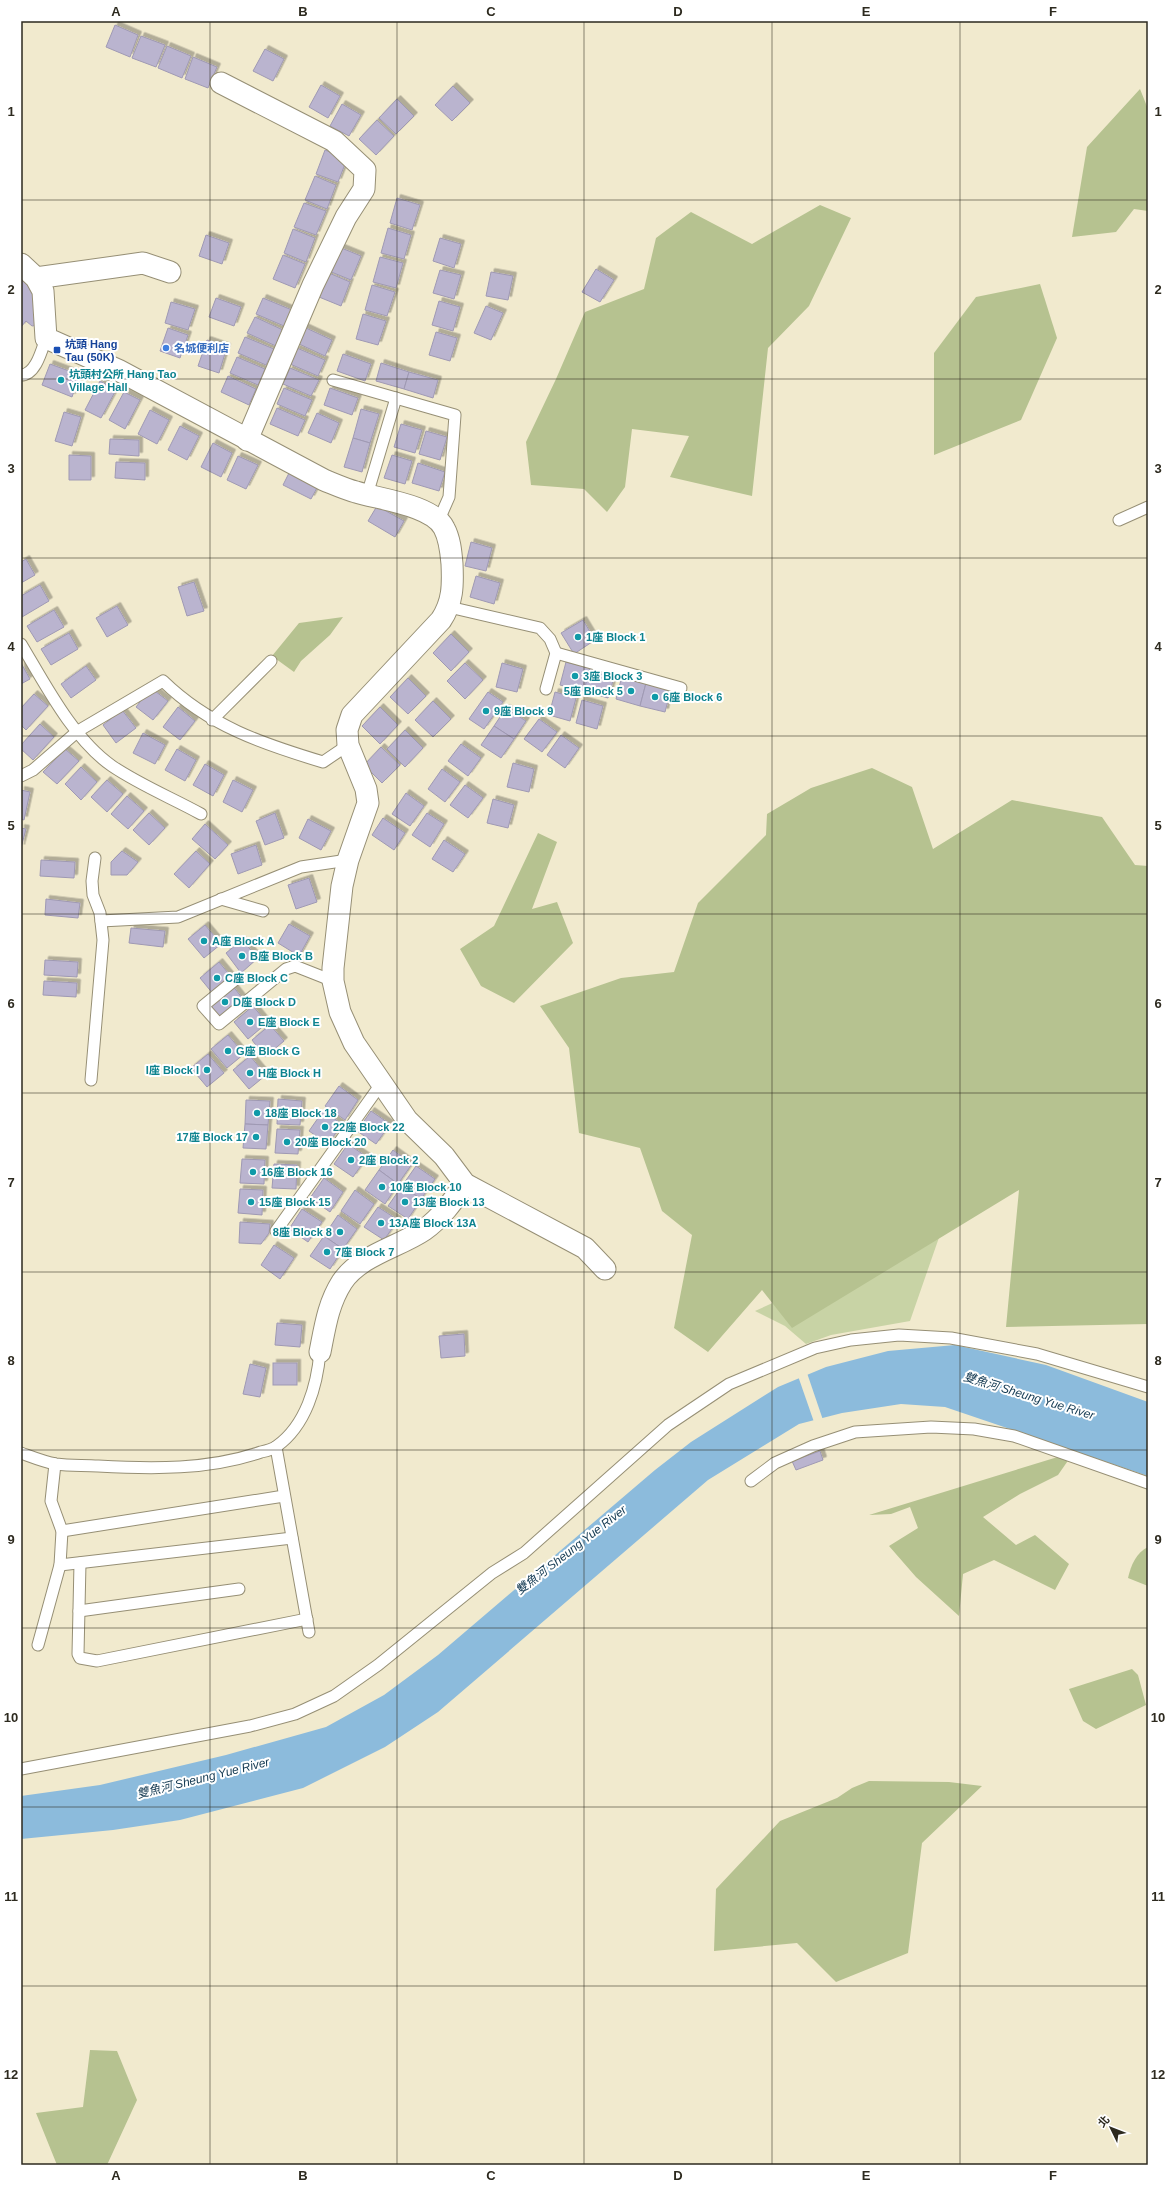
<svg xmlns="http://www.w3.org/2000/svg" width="1169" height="2186" viewBox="0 0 1169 2186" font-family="Arial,'Noto Sans TC',sans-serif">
<defs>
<filter id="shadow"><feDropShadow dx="3.5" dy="-3.5" stdDeviation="0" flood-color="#0004"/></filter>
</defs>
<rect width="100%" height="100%" fill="#f1eace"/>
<!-- green -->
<polygon fill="#c8d3a5" points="943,1226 910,1321 831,1335 806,1344 785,1326 755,1311"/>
<!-- forest -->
<g fill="#b6c290">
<polygon points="1140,89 1148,109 1148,211 1134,209 1116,232 1072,237 1087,147"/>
<polygon points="820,205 851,218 809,306 768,348 752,496 670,477 689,436 632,429 625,487 607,512 584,489 531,485 526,442 556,379 585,312 644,289 656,238 691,212 752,244"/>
<polygon points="1040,284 1057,338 1021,420 934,455 934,353 976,297"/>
<polygon points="343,617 330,635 301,661 294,672 272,656 299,623"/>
<polygon points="872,768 912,787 933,849 1012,800 1102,817 1135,865 1148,866 1148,1324 1006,1327 1019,1190 792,1328 762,1290 708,1352 674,1328 692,1235 662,1211 640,1148 579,1133 569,1048 540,1006 621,978 674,972 698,903 766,835 767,814 811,788"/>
<polygon points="538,833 557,842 532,909 557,902 573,943 514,1003 481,986 460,949 494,926"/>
<polygon points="1074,1452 1058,1475 1020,1494 983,1517 1016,1545 1035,1535 1069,1564 1055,1590 994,1560 963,1574 959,1616 916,1577 889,1546 918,1528 910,1507 891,1514 869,1515"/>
<path d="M1148,1547V1586L1128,1578C1131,1565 1136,1553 1148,1547Z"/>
<polygon points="1132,1669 1138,1675 1146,1705 1096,1729 1083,1721 1069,1689"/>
<polygon points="869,1781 949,1782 982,1786 922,1843 908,1953 836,1982 797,1943 714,1951 716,1889 780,1821 837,1798 852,1788"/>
<polygon points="90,2050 117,2051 137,2100 107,2165 57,2165 36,2113 83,2107"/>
</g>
<!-- water -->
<polygon fill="#8cbbdc" points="955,1345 1046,1365 1148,1402 1148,1476 945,1407 901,1404 842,1413 799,1424 708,1480 438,1712 385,1747 303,1788 180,1820 113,1830 21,1839 21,1796 100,1785 226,1755 326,1727 384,1695 438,1655 655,1470 691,1442 778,1387 826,1367 888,1351"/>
<!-- pier -->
<polygon fill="#f1eace" points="807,1373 823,1420 814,1422 798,1376"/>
<!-- building -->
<g fill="#bab4cf" stroke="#9f99b3" filter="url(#shadow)">
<polygon points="115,25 138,35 130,57 106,47"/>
<polygon points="141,36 165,45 156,67 132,58"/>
<polygon points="167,46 191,56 182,78 158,68"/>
<polygon points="265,49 284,59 273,81 253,71"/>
<polygon points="193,57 217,67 208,88 185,79"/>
<polygon points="321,85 340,96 328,118 309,107"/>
<polygon points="453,86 470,103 452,121 435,105"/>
<polygon points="397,99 414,116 396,134 379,118"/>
<polygon points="342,104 361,115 349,136 330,126"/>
<polygon points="377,120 394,136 376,155 359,139"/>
<polygon points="325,150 347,159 338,182 316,174"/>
<polygon points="315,176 336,185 327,209 305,200"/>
<polygon points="397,198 420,205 412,230 390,223"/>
<polygon points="304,203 326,211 316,235 294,227"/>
<polygon points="388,228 411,235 404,259 381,253"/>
<polygon points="293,229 315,238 306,262 284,253"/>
<polygon points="206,235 229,243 222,264 199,256"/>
<polygon points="440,238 461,244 454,268 433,261"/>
<polygon points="339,247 361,256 351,280 329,271"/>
<polygon points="283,255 305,264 295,288 273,279"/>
<polygon points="380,257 403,263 396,288 373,282"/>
<polygon points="596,269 614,280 600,302 582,292"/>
<polygon points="440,270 461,275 454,299 433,293"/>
<polygon points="491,272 513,276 508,300 486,296"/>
<polygon points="329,273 350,282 341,306 319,297"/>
<polygon points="21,277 33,291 38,325 32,326 26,321 21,327"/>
<polygon points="372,285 395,292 387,316 365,310"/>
<polygon points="216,298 241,307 234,326 209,317"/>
<polygon points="263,298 292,310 284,326 256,314"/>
<polygon points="439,301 460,307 453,331 432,325"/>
<polygon points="171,302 195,309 188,330 165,323"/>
<polygon points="486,306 503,313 491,340 474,333"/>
<polygon points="363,314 386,321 378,345 356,339"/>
<polygon points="255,317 283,330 276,346 247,333"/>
<polygon points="304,327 332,340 325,356 297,343"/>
<polygon points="168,328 188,335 180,358 160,351"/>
<polygon points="436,332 457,338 450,361 429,355"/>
<polygon points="245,337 274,349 266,365 238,353"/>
<polygon points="207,340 227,347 219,373 198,366"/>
<polygon points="297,348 325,360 318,376 290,364"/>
<polygon points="343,354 371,364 365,381 337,371"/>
<polygon points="237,357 265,369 258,385 230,373"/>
<polygon points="381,363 409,372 404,389 376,381"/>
<polygon points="50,364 80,375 72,397 42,385"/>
<polygon points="290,368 319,380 311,396 283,384"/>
<polygon points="409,372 438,380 433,398 404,389"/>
<polygon points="228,376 256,389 249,405 221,392"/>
<polygon points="100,381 116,390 101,418 85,410"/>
<polygon points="284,388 312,400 305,416 277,404"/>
<polygon points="330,388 358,398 352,415 324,405"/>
<polygon points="124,392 140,400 125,429 109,420"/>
<polygon points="277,408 305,420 298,436 270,424"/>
<polygon points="361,409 379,414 370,443 353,438"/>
<polygon points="150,410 169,420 157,444 138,434"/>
<polygon points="64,412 81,417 72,446 55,441"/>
<polygon points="317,413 339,423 331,443 308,433"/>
<polygon points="401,424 422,430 415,453 394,447"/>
<polygon points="180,426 199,436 187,460 168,450"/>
<polygon points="426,431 447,437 440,460 419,454"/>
<polygon points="353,438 370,443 362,472 344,467"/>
<polygon points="110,439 139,440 139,456 109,454"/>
<polygon points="213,443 232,453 221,477 201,467"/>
<polygon points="69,455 91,456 91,480 69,480"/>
<polygon points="392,455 412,461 405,484 384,478"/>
<polygon points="238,456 258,465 246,489 227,480"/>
<polygon points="116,462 145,463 145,480 115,478"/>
<polygon points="418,463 445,472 439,491 412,483"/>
<polygon points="291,469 319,484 311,499 283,485"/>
<polygon points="377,506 404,521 395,537 368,521"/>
<polygon points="471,542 492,548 486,571 465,566"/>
<polygon points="26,559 35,575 21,583 21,562"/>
<polygon points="476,576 500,583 494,604 470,597"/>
<polygon points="194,582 204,611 187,616 178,587"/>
<polygon points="40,585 49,601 22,617 21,596"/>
<polygon points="117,606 128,625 107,637 96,618"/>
<polygon points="54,610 64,627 37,642 27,626"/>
<polygon points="583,620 595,640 574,654 561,633"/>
<polygon points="69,633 78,649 51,665 41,649"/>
<polygon points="451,634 469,652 451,671 433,653"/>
<polygon points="566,662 590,668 584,691 560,685"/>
<polygon points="21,663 30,679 21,684"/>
<polygon points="465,663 483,680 465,699 447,681"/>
<polygon points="502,663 523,669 517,692 496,687"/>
<polygon points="86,666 96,680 71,698 61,684"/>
<polygon points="590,668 615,674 608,698 584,691"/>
<polygon points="622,676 646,683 640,706 616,699"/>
<polygon points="408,678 426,696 408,714 390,697"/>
<polygon points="646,683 671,689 665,712 640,706"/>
<polygon points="151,688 168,701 153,720 136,707"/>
<polygon points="488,692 503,702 484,729 469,719"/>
<polygon points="555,692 576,698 570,721 549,715"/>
<polygon points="34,694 48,706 26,730 21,725 21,708"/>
<polygon points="582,700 603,706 597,729 576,723"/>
<polygon points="433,701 451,719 433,737 415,720"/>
<polygon points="178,707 195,721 180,740 163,727"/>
<polygon points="380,707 398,725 380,744 362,726"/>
<polygon points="506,708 526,721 514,739 494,726"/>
<polygon points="122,710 136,728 116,743 103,725"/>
<polygon points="539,719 557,732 542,752 524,739"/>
<polygon points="40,724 54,737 33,760 21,749 21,745"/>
<polygon points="494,726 514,739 501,758 481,745"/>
<polygon points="405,730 423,748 405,767 387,749"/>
<polygon points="143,733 165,745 155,764 133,753"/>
<polygon points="561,735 579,748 565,768 547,755"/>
<polygon points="461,744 481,758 468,776 448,761"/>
<polygon points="381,747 400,765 382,783 364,765"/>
<polygon points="65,749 79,761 57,784 43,772"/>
<polygon points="177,749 196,760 185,781 165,770"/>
<polygon points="513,763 534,769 529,792 507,787"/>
<polygon points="205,764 224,775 213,796 193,785"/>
<polygon points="81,767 97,782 81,800 65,784"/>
<polygon points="442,769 460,782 445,802 428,789"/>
<polygon points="107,780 123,794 107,812 91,797"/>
<polygon points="233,780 253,790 242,812 223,802"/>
<polygon points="465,785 483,798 468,818 450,805"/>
<polygon points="21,790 30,792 24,820 21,819"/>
<polygon points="406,793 424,806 410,826 392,814"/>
<polygon points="127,796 144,811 128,829 111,814"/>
<polygon points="493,799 514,805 508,828 487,823"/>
<polygon points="149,813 165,828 149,845 133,830"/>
<polygon points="275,813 284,838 265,845 256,821"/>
<polygon points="427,813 444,824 430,847 412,835"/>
<polygon points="383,818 405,833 394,850 372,835"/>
<polygon points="308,819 331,831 321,850 299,838"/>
<polygon points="205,824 228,845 215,859 192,839"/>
<polygon points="21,828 26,829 21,848"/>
<polygon points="444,840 465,854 453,872 432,859"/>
<polygon points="256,845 262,865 238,874 231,854"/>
<polygon points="122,851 138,862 127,875 111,875 111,862"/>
<polygon points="196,851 210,864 189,888 174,874"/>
<polygon points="41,860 75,862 74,878 40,876"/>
<polygon points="309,878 317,902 296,909 288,885"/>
<polygon points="46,899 80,903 78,918 45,915"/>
<polygon points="289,924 310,936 299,956 278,943"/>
<polygon points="205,925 221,944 204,958 188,939"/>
<polygon points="131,928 165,931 163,947 129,943"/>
<polygon points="242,940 258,958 241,973 226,953"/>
<polygon points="45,960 78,962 77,977 44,975"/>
<polygon points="219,962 233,979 214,995 200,978"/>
<polygon points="44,981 77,983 76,997 43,995"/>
<polygon points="232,985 243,999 219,1019 208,1005"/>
<polygon points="253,1006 267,1023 248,1039 234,1022"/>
<polygon points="270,1025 284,1041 265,1057 252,1040"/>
<polygon points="228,1035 244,1054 227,1068 211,1049"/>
<polygon points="208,1054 224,1073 207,1087 191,1068"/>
<polygon points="250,1056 266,1075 249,1089 233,1070"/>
<polygon points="339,1086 358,1100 345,1120 325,1106"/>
<polygon points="278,1099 302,1101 300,1125 277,1124"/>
<polygon points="246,1100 270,1101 268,1125 245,1124"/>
<polygon points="323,1111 342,1124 328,1144 309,1131"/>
<polygon points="371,1111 390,1124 376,1144 357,1131"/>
<polygon points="245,1124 268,1125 266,1149 243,1148"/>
<polygon points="277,1129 300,1130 298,1154 275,1153"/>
<polygon points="348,1144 367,1157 353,1177 334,1164"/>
<polygon points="393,1150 412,1164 398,1184 379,1170"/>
<polygon points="242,1159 265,1160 264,1184 240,1183"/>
<polygon points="274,1164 297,1165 296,1189 272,1188"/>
<polygon points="416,1166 435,1179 421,1199 402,1186"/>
<polygon points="379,1170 398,1184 385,1204 365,1190"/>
<polygon points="324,1178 343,1192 330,1212 310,1198"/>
<polygon points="402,1186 421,1199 408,1219 388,1206"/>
<polygon points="240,1189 263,1190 262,1215 238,1213"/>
<polygon points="355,1190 374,1204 360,1224 341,1211"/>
<polygon points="378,1207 398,1220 384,1240 364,1227"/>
<polygon points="302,1209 322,1222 308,1242 289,1229"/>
<polygon points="338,1215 357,1229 343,1249 324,1236"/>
<polygon points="240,1222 270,1224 269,1233 261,1244 239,1243"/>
<polygon points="324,1236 343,1249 330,1269 310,1256"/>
<polygon points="274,1245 294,1258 280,1279 261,1265"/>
<polygon points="277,1323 302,1325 300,1347 275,1345"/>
<polygon points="464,1334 465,1356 441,1358 439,1336"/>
<rect x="273" y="1363" width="24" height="22"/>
<polygon points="250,1364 266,1368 260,1397 243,1394"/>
<polygon points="820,1451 823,1460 796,1470 792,1461"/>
</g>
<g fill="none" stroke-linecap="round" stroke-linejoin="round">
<defs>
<g id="lane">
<path d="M21,375C36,375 42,349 46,338"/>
<polyline points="333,380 455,415 449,497 438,522"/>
<polyline points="367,495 396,398"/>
<polyline points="1119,520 1148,507"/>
<polyline points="449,607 540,628 550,639 556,653 546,689"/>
<path d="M21,644C45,684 73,739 112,766C140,785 172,798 201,814"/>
<polyline points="556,653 681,688"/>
<polyline points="212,720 271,661"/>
<path d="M21,776L33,770L78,731L163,681C209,726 263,744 323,762L348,745"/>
<polyline points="221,899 263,911"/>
<polyline points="101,921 178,917 301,867 348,860"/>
<polyline points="236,979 203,1006 219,1024 286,969 295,966 333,981"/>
<polyline points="91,1080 103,940 100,913 93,895 92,881 95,858"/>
<polyline points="276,1231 381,1084"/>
<polyline points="276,1447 309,1632"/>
<path d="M21,1453C32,1457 44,1462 56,1464C70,1466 84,1465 98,1466C152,1469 209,1470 261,1452C266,1451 273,1449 277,1446C306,1425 317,1386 320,1352"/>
<polyline points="751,1481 775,1463 813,1446 855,1432 931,1427 974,1429 1014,1436 1148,1483"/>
<polyline points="62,1531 284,1496"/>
<polyline points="80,1563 78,1654 80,1658 97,1661 307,1619"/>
<polyline points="60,1565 292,1538"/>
<polyline points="79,1611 239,1589"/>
<polyline points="38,1645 60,1565 62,1531 51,1501 55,1464"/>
<polyline points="21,1769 250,1726 295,1714 334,1696 378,1665 492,1573 524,1553 668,1425 729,1384 815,1348 851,1340 899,1335 951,1338 1037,1354 1148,1387"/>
</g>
<g id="street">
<polyline points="221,83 334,141 365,170 364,189 346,217 313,285 247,440"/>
<path d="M21,264L36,278L43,291L46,338L118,370L324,480C334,484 345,489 356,492C378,499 433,505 444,528C450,539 451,552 452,564C453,585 453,602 441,620L352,715L347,730L348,745L366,789L368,803L348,860L342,886L333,968V981L340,1012L354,1043L407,1120L444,1156L465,1184L585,1248L605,1269"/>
<polyline points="36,278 143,263 170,272"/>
<path d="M320,1352C325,1327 328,1304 342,1282C360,1255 399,1247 424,1230C441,1218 453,1201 465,1184"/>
</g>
</defs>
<!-- lane casing -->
<use href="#lane" stroke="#968f75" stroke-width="13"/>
<!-- street casing -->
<use href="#street" stroke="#968f75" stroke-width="23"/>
<!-- lane -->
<use href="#lane" stroke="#fff" stroke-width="11"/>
<!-- street -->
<use href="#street" stroke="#fff" stroke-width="21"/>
</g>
<!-- grid -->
<path fill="none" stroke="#2d2a1f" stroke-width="1" stroke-opacity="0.55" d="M210,21V2165M397,21V2165M584,21V2165M772,21V2165M960,21V2165M21,200H1148M21,379H1148M21,558H1148M21,736H1148M21,914H1148M21,1093H1148M21,1272H1148M21,1450H1148M21,1628H1148M21,1807H1148M21,1986H1148"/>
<!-- markers -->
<circle fill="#3f7fe0" stroke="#fff" stroke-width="1.5" cx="166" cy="348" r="4"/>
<rect fill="#1a4fb4" stroke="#fff" stroke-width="1.5" x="53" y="346" width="8" height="8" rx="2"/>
<g fill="#0f9aa8" stroke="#fff" stroke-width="1.5">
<circle cx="61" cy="380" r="4"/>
<circle cx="578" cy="637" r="4"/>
<circle cx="575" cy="676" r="4"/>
<circle cx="631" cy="691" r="4"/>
<circle cx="655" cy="697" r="4"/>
<circle cx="486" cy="711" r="4"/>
<circle cx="204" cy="941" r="4"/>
<circle cx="242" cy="956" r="4"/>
<circle cx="217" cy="978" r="4"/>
<circle cx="225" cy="1002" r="4"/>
<circle cx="250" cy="1022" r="4"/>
<circle cx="228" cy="1051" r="4"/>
<circle cx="207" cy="1070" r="4"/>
<circle cx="250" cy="1073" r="4"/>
<circle cx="257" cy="1113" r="4"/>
<circle cx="325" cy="1127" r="4"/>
<circle cx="256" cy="1137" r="4"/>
<circle cx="287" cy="1142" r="4"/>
<circle cx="351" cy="1160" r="4"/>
<circle cx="253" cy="1172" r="4"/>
<circle cx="382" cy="1187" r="4"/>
<circle cx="251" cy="1202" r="4"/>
<circle cx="405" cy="1202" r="4"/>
<circle cx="381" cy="1223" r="4"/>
<circle cx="340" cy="1232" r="4"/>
<circle cx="327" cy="1252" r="4"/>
</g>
<g text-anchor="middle" stroke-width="4" stroke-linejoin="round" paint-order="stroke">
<!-- transit labels -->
<g font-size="11" font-weight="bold" fill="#164399" stroke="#fff" text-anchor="start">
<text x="65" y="348">坑頭 Hang<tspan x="65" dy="13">Tau (50K)</tspan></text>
</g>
<!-- shop labels -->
<g font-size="11" font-weight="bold" fill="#366cbe" stroke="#fff" text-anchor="start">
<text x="174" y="352">名城便利店</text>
</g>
<!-- culture labels -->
<g font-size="11" font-weight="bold" fill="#0d838f" stroke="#fff" text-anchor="start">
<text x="69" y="378">坑頭村公所 Hang Tao<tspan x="69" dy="13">Village Hall</tspan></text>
<text x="586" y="641">1座 Block 1</text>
<text x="583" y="680">3座 Block 3</text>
<text x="623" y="695" text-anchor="end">5座 Block 5</text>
<text x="663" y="701">6座 Block 6</text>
<text x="494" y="715">9座 Block 9</text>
<text x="212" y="945">A座 Block A</text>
<text x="250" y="960">B座 Block B</text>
<text x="225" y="982">C座 Block C</text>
<text x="233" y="1006">D座 Block D</text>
<text x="258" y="1026">E座 Block E</text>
<text x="236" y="1055">G座 Block G</text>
<text x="199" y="1074" text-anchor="end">I座 Block I</text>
<text x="258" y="1077">H座 Block H</text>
<text x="265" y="1117">18座 Block 18</text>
<text x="333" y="1131">22座 Block 22</text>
<text x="248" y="1141" text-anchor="end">17座 Block 17</text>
<text x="295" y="1146">20座 Block 20</text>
<text x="359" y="1164">2座 Block 2</text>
<text x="261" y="1176">16座 Block 16</text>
<text x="390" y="1191">10座 Block 10</text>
<text x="259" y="1206">15座 Block 15</text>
<text x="413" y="1206">13座 Block 13</text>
<text x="389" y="1227">13A座 Block 13A</text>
<text x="332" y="1236" text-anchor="end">8座 Block 8</text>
<text x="335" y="1256">7座 Block 7</text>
</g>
<!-- water labels -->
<g font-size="12" font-style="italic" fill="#143a52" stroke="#fff">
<text transform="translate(1029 1396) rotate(17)" y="4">雙魚河 Sheung Yue River</text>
<text transform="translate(571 1550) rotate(-38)" y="4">雙魚河 Sheung Yue River</text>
<text transform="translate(203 1778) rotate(-14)" y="4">雙魚河 Sheung Yue River</text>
</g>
</g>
<!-- border -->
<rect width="1169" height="2186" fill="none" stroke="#ffffff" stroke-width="44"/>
<!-- north arrow -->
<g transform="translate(1111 2128) rotate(313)" stroke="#ffffff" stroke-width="3" paint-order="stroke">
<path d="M0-3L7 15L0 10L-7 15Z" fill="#2d2a1f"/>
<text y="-6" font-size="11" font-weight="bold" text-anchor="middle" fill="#2d2a1f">北</text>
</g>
<rect x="22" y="22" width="1125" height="2142" fill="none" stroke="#2d2a1f" stroke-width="1.5"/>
<g font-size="13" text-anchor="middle" font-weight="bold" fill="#2d2a1f">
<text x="116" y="16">A</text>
<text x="303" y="16">B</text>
<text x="491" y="16">C</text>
<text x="678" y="16">D</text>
<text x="866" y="16">E</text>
<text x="1053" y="16">F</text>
<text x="11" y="116">1</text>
<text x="1158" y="116">1</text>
<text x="11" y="294">2</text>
<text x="1158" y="294">2</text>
<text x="11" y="473">3</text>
<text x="1158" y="473">3</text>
<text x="11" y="651">4</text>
<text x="1158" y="651">4</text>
<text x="11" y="830">5</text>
<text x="1158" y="830">5</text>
<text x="11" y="1008">6</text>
<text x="1158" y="1008">6</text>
<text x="11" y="1187">7</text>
<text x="1158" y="1187">7</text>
<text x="11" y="1365">8</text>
<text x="1158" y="1365">8</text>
<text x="11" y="1544">9</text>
<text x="1158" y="1544">9</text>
<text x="11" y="1722">10</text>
<text x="1158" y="1722">10</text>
<text x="11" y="1901">11</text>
<text x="1158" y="1901">11</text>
<text x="11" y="2079">12</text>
<text x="1158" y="2079">12</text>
<text x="116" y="2180">A</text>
<text x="303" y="2180">B</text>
<text x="491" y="2180">C</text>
<text x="678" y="2180">D</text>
<text x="866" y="2180">E</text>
<text x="1053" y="2180">F</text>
</g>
</svg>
